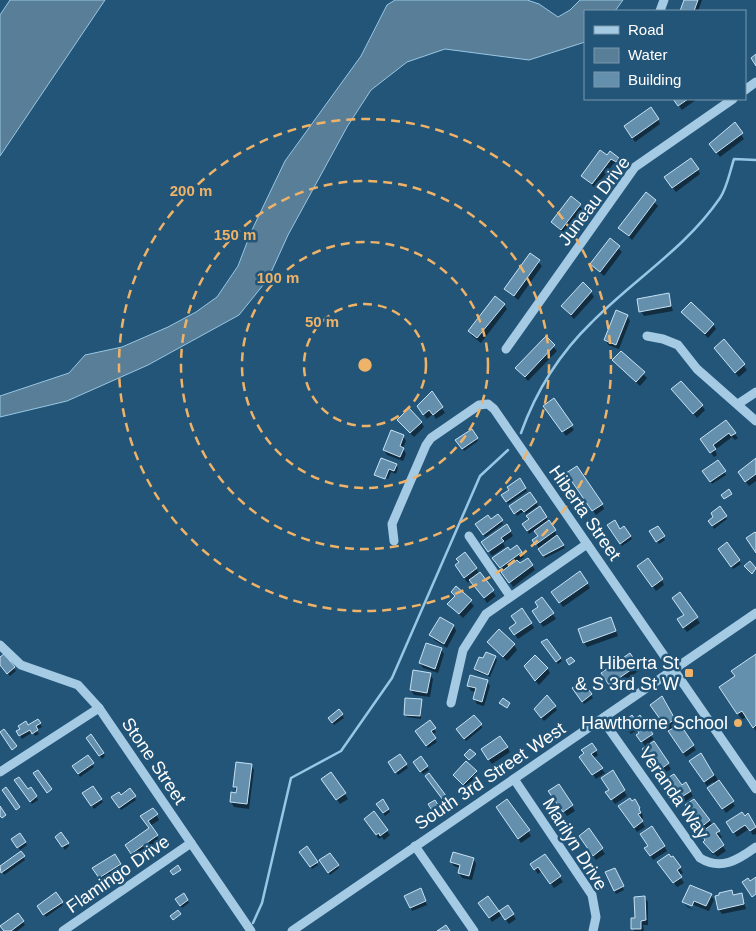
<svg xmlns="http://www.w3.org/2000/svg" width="756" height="931" viewBox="0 0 756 931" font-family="Arial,sans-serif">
<rect width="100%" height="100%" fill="#235578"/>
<!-- water -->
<g fill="#597e97" stroke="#98c7e5">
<polygon points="10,0 105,0 0,156 0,15"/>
<polygon points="395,0 527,0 539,4 558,17 570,10 580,0 623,0 615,11 585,11 585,42 529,60 445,49 407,62 371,90 347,127 288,235 268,279 239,315 148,365 67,401 0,417 0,396 69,373 85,355 122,347 168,327 196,312 217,297 238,266 251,232 285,161 361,56 387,5"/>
</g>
<!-- shadow -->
<g fill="#0007">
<polygon points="685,0 702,0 698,11 681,11"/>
<polygon points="674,99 697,99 682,110"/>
<polygon points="658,119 660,124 635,142 628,132"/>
<polygon points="734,124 744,139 720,157 714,149"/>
<polygon points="607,157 618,159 621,164 619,166 614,163 595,188 582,176"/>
<polygon points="698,169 700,174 676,192 669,183"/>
<polygon points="646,194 658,206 632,240 620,228"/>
<polygon points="571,198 583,210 564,234 552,222"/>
<polygon points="610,240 622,252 604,276 591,264"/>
<polygon points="531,255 542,266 518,300 506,289"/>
<polygon points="591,292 594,297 574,319 566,311 563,306"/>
<polygon points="668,295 673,311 644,316 641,311"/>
<polygon points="504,305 507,309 481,343 472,336 469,331"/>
<polygon points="683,312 713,324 716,329 708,338"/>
<polygon points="627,316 630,321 619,349 608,345 606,340"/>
<polygon points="546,338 557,351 528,381 516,368"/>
<polygon points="724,341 747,370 739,377 715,348"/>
<polygon points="621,352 647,378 640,386 614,360"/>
<polygon points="673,390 702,406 705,410 697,418"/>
<polygon points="432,393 445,413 436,419 433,414 427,419 421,411 426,400 425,398"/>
<polygon points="548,411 571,426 574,430 566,436"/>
<polygon points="421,422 424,427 414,437 402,425"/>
<polygon points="726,422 738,438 735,440 732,437 715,450 717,455 714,457 705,445"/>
<polygon points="471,431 478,441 464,451 457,440"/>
<polygon points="403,436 406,441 403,448 406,454 403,461 387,455 384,450"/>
<polygon points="756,460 756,481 749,486 742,477"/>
<polygon points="718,462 726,475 712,484 703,471"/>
<polygon points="396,465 398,468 396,474 391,472 388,479 376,474"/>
<polygon points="571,478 602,504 604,509 596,515"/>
<polygon points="519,480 527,491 508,504 503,496"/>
<polygon points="529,494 538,506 526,514 524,511 517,516 511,506"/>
<polygon points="540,508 565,548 545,558 534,540 539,536 535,530 529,534 523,524"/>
<polygon points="720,508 727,519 714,529 709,521 715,517"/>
<polygon points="498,516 503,524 485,537 477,524 490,521"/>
<polygon points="507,526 513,536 503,543 505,547 492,556 486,547"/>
<polygon points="609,526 620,530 624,528 632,539 622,546"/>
<polygon points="657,527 665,540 659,544 651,532"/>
<polygon points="727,544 741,564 733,569 721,552"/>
<polygon points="510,551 521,553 524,557 517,562 520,565 528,559 535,570 513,587 497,563"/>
<polygon points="465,554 496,596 487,603 471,580 468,583 459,571"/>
<polygon points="642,571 662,580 664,585 656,591"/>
<polygon points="587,583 590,588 563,607 556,597"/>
<polygon points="457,588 474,606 463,618 449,604 455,597 452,592"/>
<polygon points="680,594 700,623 687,632 681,625 685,615"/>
<polygon points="542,598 556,619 543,627 536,616"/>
<polygon points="611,619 618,636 587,647 584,642"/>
<polygon points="531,623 534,628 518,639 514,633"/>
<polygon points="454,626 456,631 447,648 434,640 431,635"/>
<polygon points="489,642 514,645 517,650 507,661"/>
<polygon points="545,646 560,658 562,661 558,664"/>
<polygon points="441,649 444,654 438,673 423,668 420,663"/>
<polygon points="4,655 16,671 10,676 0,665 0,658"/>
<polygon points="756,656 756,731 746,717 742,720 724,694 736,676"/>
<polygon points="495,657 497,660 490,677 477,672 475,669 484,660"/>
<polygon points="637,665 640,670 613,689 606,678"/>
<polygon points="547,668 550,673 539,685 528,671"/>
<polygon points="430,674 433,679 430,697 414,695 411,690"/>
<polygon points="487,681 490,686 484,706 477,704 474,699 476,692 471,691 468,686"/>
<polygon points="582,682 593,698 584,704 574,688"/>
<polygon points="546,696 557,710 544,721 537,713 543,704 541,701"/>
<polygon points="661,698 696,750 686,757 654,710"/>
<polygon points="421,701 421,719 407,717 405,714"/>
<polygon points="339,711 344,718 334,725 331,721"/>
<polygon points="632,717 654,739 645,746 638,735 640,734 637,730 631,734 626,728"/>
<polygon points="38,720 42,727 36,730 39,734 35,736 33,732 22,739 18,732"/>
<polygon points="481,725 482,728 466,741 459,733"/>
<polygon points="434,729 436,732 432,735 437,742 428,748 418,734"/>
<polygon points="89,741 103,753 105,756 102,759"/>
<polygon points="654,743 671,769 663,774 658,767 654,770 647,759"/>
<polygon points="507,747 510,752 492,764 485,755"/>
<polygon points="596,751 598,755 593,759 605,773 596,779 581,757"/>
<polygon points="701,754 735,806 726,813 712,793 715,784 713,782 707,786 694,766"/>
<polygon points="399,755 408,768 398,775 390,762"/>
<polygon points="88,757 94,767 80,777 74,767"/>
<polygon points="421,758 429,770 423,774 415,763"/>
<polygon points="251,765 254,770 249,809 234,807 231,802 237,794 234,786"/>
<polygon points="476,772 477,775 466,787 456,778"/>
<polygon points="612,772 627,796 615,804 610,797"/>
<polygon points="331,773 348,799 340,804 326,784"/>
<polygon points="665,782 682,787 690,791 693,796 681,805 676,798 674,799"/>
<polygon points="17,783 27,791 30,789 38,800 32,804"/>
<polygon points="92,787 103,802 94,809 84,793"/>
<polygon points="130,790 136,800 121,810 113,798 120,797"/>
<polygon points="553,797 572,806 575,811 567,816"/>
<polygon points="383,801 390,812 385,816 378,804"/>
<polygon points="694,801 722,837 718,839 726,851 717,857 715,854 713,855 700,830 698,831 691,821"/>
<polygon points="631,803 642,813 643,818 641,820 645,827 637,832 623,811"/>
<polygon points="153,809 159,820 150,826 160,841 135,859 129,850 150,829 145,822"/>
<polygon points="374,813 390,835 384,840 382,837 379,839 368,824"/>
<polygon points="501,813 528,831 531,836 521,843"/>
<polygon points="748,815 756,827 756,834 753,835 749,829 737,837 728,823"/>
<polygon points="589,830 605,854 596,860 583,841"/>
<polygon points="61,834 69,846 65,850 56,837"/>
<polygon points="20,835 27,845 20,850 13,840"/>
<polygon points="664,846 667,851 653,860 649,853"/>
<polygon points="307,848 318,865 312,869 301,852"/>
<polygon points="21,853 25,860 4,875 0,867"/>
<polygon points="330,854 339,868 330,875 321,861"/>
<polygon points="114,856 122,869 102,882 94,869"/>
<polygon points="545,856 563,882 554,888 542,871 538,874 532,865"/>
<polygon points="673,857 683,873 679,875 684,883 677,887 661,867"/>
<polygon points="474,859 476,864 472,880 462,878 459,873 460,868 454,866 451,862"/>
<polygon points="616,872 624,890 616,894 606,873"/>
<polygon points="732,891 734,896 741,894 746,909 722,914 719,910 721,896"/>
<polygon points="422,893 427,905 412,911 406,896"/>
<polygon points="56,894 63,905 46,917 39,906"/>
<polygon points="183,895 189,903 182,908 177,900"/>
<polygon points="711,895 714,900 709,911 686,902 686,905 694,910 687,907 684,902"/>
<polygon points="488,897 499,912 507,906 516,919 509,924 502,915 492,922 483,908"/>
<polygon points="645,898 648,902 648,925 643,925 644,931 634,931 632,919 636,919"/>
<polygon points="17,914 25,925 17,931 5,931"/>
</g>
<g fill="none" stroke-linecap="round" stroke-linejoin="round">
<!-- stream -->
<g stroke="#98c7e5" stroke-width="2.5">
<path d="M521,433C536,391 560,353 592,322C634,279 685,249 720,198C727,188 730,171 734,159L756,160"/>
<polyline points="253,923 262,903 291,778 341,751 392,678 480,476 508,450"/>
</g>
</g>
<!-- building -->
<g fill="#6490ae" stroke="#c7e2f3">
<polygon points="684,0 698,0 694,11 680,11"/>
<polygon points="756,54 756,66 751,58"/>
<polygon points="673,99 688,99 678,106"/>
<polygon points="651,107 659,119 632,138 624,126"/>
<polygon points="735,122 743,133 716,153 709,144"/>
<polygon points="600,150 607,155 610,151 619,158 616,162 611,159 592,184 581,176"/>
<polygon points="691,158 699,169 672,188 664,177"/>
<polygon points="646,192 656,200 629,236 618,228"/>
<polygon points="571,196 581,204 561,230 551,222"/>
<polygon points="610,238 620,246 600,272 590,264"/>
<polygon points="530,253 540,260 514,296 504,289"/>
<polygon points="583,282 592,291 571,315 561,306"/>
<polygon points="669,293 671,306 639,312 637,299"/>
<polygon points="495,296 505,304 477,338 468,331"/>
<polygon points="691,302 714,324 705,334 681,312"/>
<polygon points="616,310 628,315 616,345 604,340"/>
<polygon points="546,336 555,345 525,377 515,368"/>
<polygon points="724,339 745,364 735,373 714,348"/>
<polygon points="621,351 645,372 636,382 612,360"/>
<polygon points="681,381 703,405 693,414 671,389"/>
<polygon points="432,391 443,407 433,415 429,410 423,415 417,406"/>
<polygon points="554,398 573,425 562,432 543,406"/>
<polygon points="409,408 422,422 410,433 397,420"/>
<polygon points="726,420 736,433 731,436 729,433 713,445 716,449 710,453 700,439"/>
<polygon points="472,429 478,438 462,449 455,440"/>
<polygon points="391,430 404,435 400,446 404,448 400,457 383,450"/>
<polygon points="381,458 397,464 394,471 389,469 385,479 374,475"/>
<polygon points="756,458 756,474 745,482 738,472"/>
<polygon points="718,460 726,471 710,482 702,471"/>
<polygon points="577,466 603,504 592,511 566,473"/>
<polygon points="520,478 526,488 506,502 501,495 509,490 507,487"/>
<polygon points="729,489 732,494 724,499 721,495"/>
<polygon points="530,492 537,502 524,512 521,509 514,514 509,506"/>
<polygon points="540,506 547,517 527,531 522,524 529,519 526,516"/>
<polygon points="720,506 727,516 712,526 708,521 713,517 711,513"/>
<polygon points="498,514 503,520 483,535 475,524 488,515 491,519"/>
<polygon points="549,520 556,530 535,545 532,540 538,536 534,531"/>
<polygon points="615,520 620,529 624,526 631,536 620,544 607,525"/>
<polygon points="507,524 511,531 501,538 504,541 488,552 481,542"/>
<polygon points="658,526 665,536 656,542 649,531"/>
<polygon points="755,532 756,533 756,553 746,538"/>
<polygon points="557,535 564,545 543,556 538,549"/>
<polygon points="727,542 740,560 731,567 718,549"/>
<polygon points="517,545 522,552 500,568 492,558 508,547 510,550"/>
<polygon points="465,552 477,568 464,578 455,565 459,562 456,559"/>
<polygon points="528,558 533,565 509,583 501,572 517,560 520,563"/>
<polygon points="648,558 663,579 652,587 637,566"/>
<polygon points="750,561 756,568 752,574 744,566"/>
<polygon points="580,571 588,583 559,603 551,592"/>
<polygon points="480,572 494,590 484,598 469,580"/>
<polygon points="456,586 472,600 459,614 447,604 455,596 451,592"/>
<polygon points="680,592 698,617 683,628 677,619 684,615 672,598"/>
<polygon points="542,597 554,613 540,623 532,611 538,607 535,602"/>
<polygon points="522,608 532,623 514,635 509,628 516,623 511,616"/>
<polygon points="440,617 454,625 444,644 429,635"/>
<polygon points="611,617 616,631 583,643 578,629"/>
<polygon points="499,629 515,644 503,657 487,642"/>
<polygon points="547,639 561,658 556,662 541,642"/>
<polygon points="426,643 442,648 435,669 419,663"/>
<polygon points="486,652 496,656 488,675 474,669 479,657 483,658"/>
<polygon points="630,653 638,665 609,685 601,673"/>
<polygon points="4,654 15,667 7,674 0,665 0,657"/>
<polygon points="756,654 756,725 753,728 742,711 737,714 719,687 735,676 731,671"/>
<polygon points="535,655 548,668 535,681 524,666"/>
<polygon points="571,657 575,661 569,665 566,660"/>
<polygon points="413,670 431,673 427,693 410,690"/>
<polygon points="470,675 488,680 482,702 473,699 476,688 467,686"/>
<polygon points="582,681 592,694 582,702 572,688"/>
<polygon points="547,695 556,706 541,718 534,709"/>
<polygon points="662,696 675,719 665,726 650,705"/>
<polygon points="405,698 422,699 420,716 404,715"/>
<polygon points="503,698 510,703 507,708 499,703"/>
<polygon points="339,709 343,714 332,723 328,718"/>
<polygon points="474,715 482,724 464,739 456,729"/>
<polygon points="632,715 635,719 640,715 653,734 641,742 636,735 639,733 634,725 627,730 622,723"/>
<polygon points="38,719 41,723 36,726 38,730 32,734 30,730 19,736 16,731 20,729 18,726 26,721 28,725"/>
<polygon points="430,720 436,728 431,731 436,738 426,746 415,731"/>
<polygon points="680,724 694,745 683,753 668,731"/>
<polygon points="4,729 17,746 12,750 0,732"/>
<polygon points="91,734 104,753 99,756 86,738"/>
<polygon points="500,736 508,747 488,760 481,749"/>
<polygon points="654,741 669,763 660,770 655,763 650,765 643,754 645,753 642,749"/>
<polygon points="592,743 597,750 591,754 603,768 592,775 579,757 584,753 581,750"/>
<polygon points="470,749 476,754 469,760 464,755"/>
<polygon points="701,753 714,775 704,782 689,761"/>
<polygon points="400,754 407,764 395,773 388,762"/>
<polygon points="88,755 94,763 78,774 72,766"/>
<polygon points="421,756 428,766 420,772 413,762"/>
<polygon points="466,761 477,771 463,785 453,775"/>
<polygon points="236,762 252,764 247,804 230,802 231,792 236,793 237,787 233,787"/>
<polygon points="38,770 52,789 47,793 33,773"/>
<polygon points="613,770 625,790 611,800 605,792 609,790 601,778"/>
<polygon points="331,772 346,793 336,800 321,779"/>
<polygon points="429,773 447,797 443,800 425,776"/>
<polygon points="674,774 682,785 686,782 691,791 677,800 664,786 666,784 663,781"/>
<polygon points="19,777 28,789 31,787 37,796 30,802 14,780"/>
<polygon points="719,780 734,801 722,809 707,788"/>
<polygon points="559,784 573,805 563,812 548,791"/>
<polygon points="93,786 102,799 91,806 82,793"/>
<polygon points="6,787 20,807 16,810 2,790"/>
<polygon points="130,788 136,796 119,808 111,797 119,792 121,795"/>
<polygon points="630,798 632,801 635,799 640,808 639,809 641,813 638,814 643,821 634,828 618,806"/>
<polygon points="383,799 389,809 383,813 376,804"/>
<polygon points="507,799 530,830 518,839 496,807"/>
<polygon points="694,799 710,820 699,829 697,826 694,827 686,816 691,813 685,805"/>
<polygon points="435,800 440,808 433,812 428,804"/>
<polygon points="0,806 6,815 2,818 0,816"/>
<polygon points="153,808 158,814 148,821 158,835 131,854 125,845 149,828 140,816"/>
<polygon points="374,811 388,830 380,836 379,833 376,835 364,819"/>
<polygon points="742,812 745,816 748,813 756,827 750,831 745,825 733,833 726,822"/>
<polygon points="714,823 720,831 716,833 724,845 713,853 703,842 705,840 700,833"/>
<polygon points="652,826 665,846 650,856 644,848 648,846 640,834"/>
<polygon points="589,828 603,848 593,856 579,836"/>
<polygon points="61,832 69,843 62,847 55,837"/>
<polygon points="20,833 26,842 17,848 11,839"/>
<polygon points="307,846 318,862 310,867 299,852"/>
<polygon points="21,851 25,856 1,873 0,866"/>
<polygon points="453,852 474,858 469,876 458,873 460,865 450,862"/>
<polygon points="330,853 339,865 328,873 319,860"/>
<polygon points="115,854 121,864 99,878 92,868"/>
<polygon points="545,854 561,876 550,884 538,867 534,870 530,864"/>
<polygon points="669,854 671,857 673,856 681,867 677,870 682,877 673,883 657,862"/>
<polygon points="178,865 181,870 173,875 170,871"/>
<polygon points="615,868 624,886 614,891 605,872"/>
<polygon points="756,877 756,894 752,897 742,882 748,878 750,881"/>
<polygon points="690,885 712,894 706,906 694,901 692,906 682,902"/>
<polygon points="421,888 426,901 410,908 404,896"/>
<polygon points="732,890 733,895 742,893 744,904 718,910 715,896 719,895 719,893"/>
<polygon points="56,892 63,902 43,915 37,906"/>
<polygon points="184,893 188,900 180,906 175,899"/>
<polygon points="488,896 499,911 508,905 514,914 505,920 499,911 489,918 478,903"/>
<polygon points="645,896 646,920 641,921 641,929 631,929 631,918 635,918 634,897"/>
<polygon points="178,910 181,914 173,920 170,916"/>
<polygon points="18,913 24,921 11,931 4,931 0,926"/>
<polygon points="446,925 450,931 437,931"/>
</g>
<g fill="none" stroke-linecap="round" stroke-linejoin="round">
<!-- minor -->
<g stroke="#a4cae4" stroke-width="9">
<polyline points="660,11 664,0"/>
<polyline points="745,90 756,82"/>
<polyline points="647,336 663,339 678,345 697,369 756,421"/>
<polyline points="506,349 635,167 733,99"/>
<polyline points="738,404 756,392"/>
<polyline points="469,536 510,596"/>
<polyline points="394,541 392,524 426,445 431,438 479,405 488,404 494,409 756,789"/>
<polyline points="0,645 21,665 78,685 99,708 251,931"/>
<polyline points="451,703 463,650 486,614 587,544"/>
<path d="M602,719L700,858C721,871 738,860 756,847"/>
<polyline points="0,772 99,708"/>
<polyline points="514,779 592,895 596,917 593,931"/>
<polyline points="415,846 474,931"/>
<polyline points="63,931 191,843"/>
<polyline points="292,931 756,613"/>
</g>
</g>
<!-- distance rings -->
<g fill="none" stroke="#eeb368" stroke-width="2.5" stroke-dasharray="9 6">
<circle cx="365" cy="365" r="61"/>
<circle cx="365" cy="365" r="123"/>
<circle cx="365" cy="365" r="184"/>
<circle cx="365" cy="365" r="246"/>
</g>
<!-- markers -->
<g fill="#eeb368" stroke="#235578" stroke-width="2">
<rect x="684" y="668" width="10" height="10" rx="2.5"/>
<circle cx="738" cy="723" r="5"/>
</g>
<g text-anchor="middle" stroke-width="5" stroke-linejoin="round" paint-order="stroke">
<!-- street labels -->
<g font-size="18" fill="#fff" stroke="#235578">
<text transform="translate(594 201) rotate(-53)" y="6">Juneau Drive</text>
<text transform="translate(585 513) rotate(55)" y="6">Hiberta Street</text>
<text transform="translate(154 761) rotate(56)" y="6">Stone Street</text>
<text transform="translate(490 776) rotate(-34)" y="6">South 3rd Street West</text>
<text transform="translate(674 793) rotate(55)" y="6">Veranda Way</text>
<text transform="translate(575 844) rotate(58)" y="6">Marilyn Drive</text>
<text transform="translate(118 874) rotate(-35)" y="6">Flamingo Drive</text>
</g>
<!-- poi labels -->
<g font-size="18" fill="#fff" stroke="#235578" text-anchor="end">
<text x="679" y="669">Hiberta St<tspan x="679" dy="21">&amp; S 3rd St W</tspan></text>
<text x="728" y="729">Hawthorne School</text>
</g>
</g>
<circle cx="365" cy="365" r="8" fill="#eeb368" stroke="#235578" stroke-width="2.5"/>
<g font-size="15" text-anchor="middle" font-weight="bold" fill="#eeb368" stroke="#235578" stroke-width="5" stroke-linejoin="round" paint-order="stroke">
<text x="191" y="196">200 m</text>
<text x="235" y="240">150 m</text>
<text x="278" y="283">100 m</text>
<text x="322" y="327">50 m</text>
</g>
<!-- legend -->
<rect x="584" y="10" width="162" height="90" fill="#235578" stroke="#7b99ae"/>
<rect x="594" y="26" width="25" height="8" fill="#a4cae4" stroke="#7b99ae"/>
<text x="628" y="35" font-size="15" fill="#ffffff">Road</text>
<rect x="594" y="48" width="25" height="15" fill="#597e97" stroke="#7b99ae"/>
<text x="628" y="60" font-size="15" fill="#ffffff">Water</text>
<rect x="594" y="72" width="25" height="15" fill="#6490ae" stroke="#7b99ae"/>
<text x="628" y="85" font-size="15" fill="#ffffff">Building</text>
</svg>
